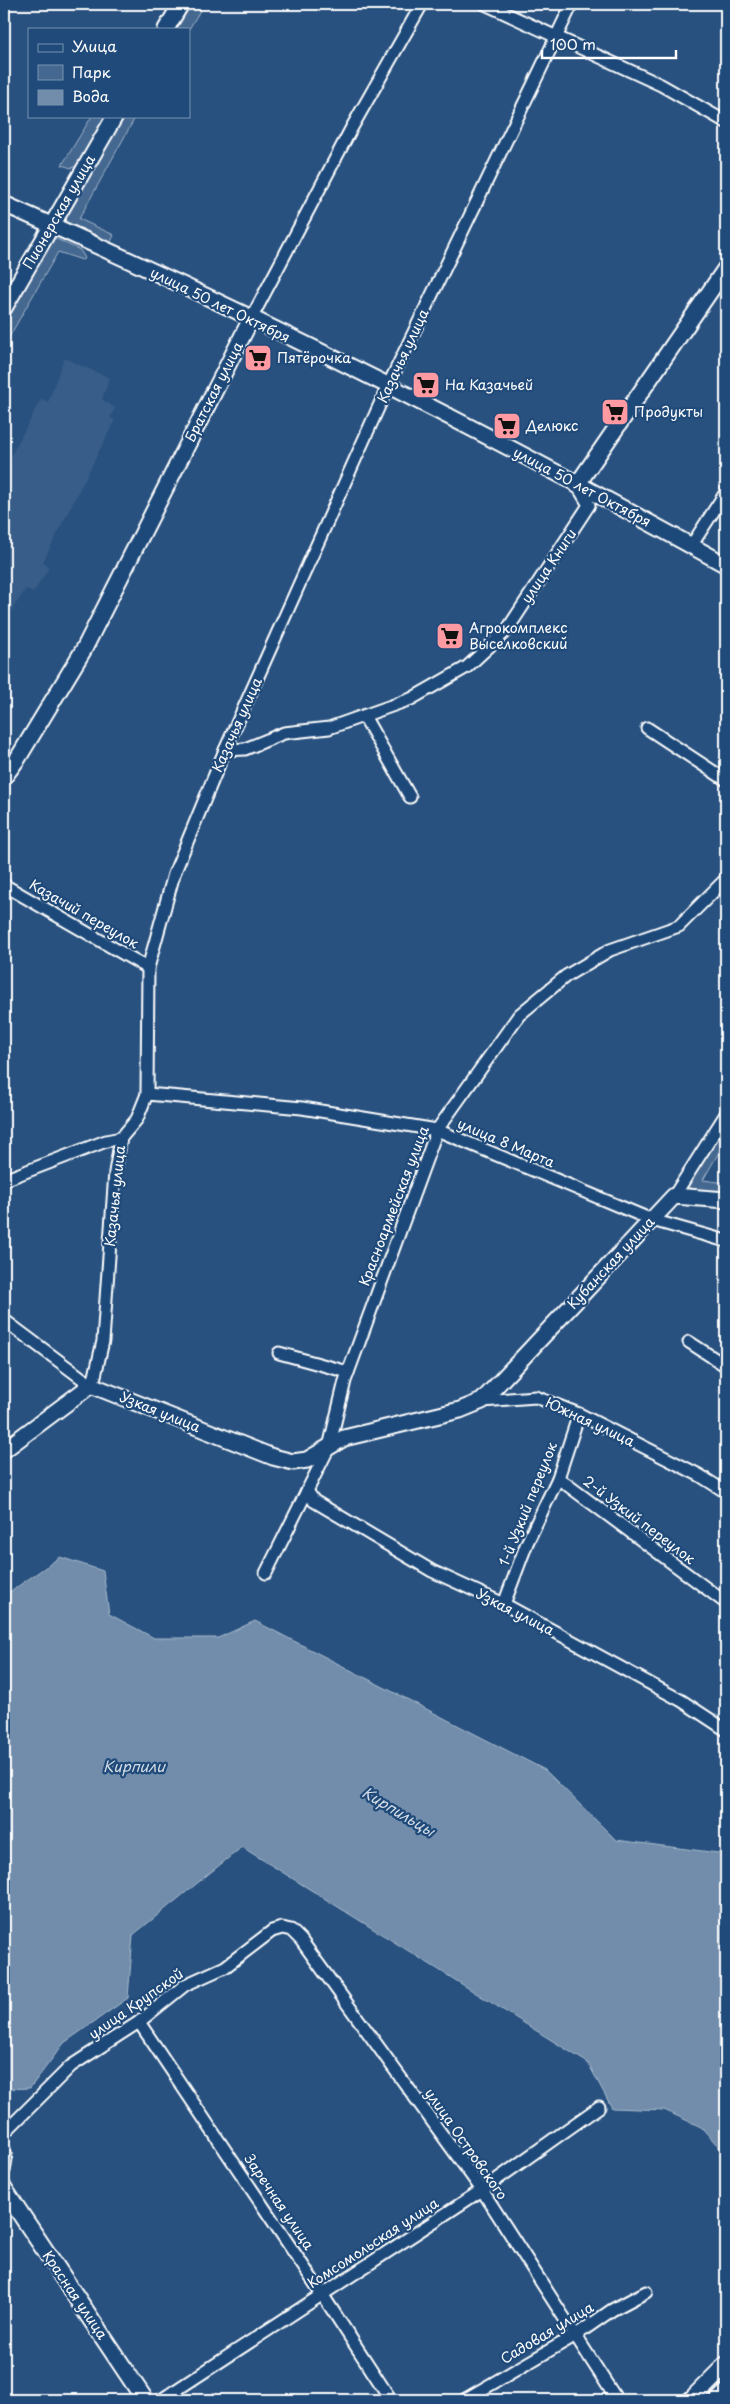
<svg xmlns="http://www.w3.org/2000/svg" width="730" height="2404" viewBox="0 0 730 2404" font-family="'Playpen Sans',sans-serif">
<rect width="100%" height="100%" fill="#28517f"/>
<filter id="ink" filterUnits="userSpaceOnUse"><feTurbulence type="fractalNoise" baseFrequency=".02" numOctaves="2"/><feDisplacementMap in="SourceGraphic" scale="10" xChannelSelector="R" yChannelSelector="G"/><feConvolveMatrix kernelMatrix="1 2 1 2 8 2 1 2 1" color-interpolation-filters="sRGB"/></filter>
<g filter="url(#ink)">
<!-- built -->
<polygon fill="#375d88" points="64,358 110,378 102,399 115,408 110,418 115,420 43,562 49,568 33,593 26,589 9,614 4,611 4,469 41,399 48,402"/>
<!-- green -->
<g fill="#446890" stroke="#a2b4c8">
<polygon points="186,4 204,4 189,29 171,29"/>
<polygon points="92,116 108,116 79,165 71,168 62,165"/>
<polygon points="120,116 136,116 79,219 114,235 110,244 66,226 65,213"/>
<polygon points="52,237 80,250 85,258 82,260 58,252 4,346 4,317"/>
<polygon points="722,1126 726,1128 726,1140 703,1180 726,1183 726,1194 693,1191 686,1184"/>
</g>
<!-- water -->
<polygon fill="#718dab" stroke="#aabbcd" points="60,1557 103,1571 109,1614 154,1638 218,1638 255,1621 545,1770 616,1840 726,1854 726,2155 701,2127 664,2110 612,2108 588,2063 242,1847 133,1935 128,1998 64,2043 30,2088 4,2089 4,1596"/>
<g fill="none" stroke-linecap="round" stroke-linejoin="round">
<defs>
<g id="street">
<polyline points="485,4 661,85 726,122"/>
<polyline points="251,319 351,129 422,4"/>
<polyline points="691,546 726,492"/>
<polyline points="364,716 410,797"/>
<polyline points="647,728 726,780"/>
<polyline points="225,750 245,749 284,733 329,728 411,699 467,667 507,630 589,505 577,485"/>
<polyline points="4,885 148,968"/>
<polyline points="147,1094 302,1108 437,1130 652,1220 726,1241"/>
<polyline points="4,1180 106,1141 121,1138"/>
<polyline points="674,1196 726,1114"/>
<polyline points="4,1320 91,1385 95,1376 103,1341 115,1172 121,1138 137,1119 147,1094 148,968 174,874 225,750 388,386 572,4"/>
<polyline points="689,1342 726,1366"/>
<polyline points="279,1353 348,1372"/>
<polyline points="482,1401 536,1397 579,1414 699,1475 726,1492"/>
<polyline points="558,1478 726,1603"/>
<polyline points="307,1491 314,1501 432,1571 504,1604 682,1701 726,1730"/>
<polyline points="266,1573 329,1447 345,1381 437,1130 519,1015 566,976 610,950 679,926 726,879"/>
<polyline points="504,1604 527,1543 558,1478 579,1414"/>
<polyline points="139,2022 322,2294 391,2400"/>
<polyline points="4,2133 71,2066 139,2022 185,1985 225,1967 272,1931 282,1928 291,1930 301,1940 482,2190 617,2400"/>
<polyline points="4,2149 6,2159 4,2171"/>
<polyline points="161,2400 482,2190 599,2107"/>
<polyline points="464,2400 576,2335 612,2310 646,2292"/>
</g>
<g id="secondary">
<polyline points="166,29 181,4"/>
<path d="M4,204C250,312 491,434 726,565"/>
<polyline points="4,308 115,116"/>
<polyline points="577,485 726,268"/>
<polyline points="4,777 18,758 84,649 251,319"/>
<polyline points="4,1450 91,1385 273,1457 293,1462 307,1460 344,1438 460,1410 482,1401 674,1196 726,1200"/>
</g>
<g id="primary">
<polyline points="4,2189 145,2400"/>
<polyline points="691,2400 726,2365"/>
<polyline points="719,2400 726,2393"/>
</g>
</defs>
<!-- street casing -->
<use href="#street" stroke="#fff" stroke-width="15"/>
<!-- secondary casing -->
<use href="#secondary" stroke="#fff" stroke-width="19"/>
<!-- primary casing -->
<use href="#primary" stroke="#fff" stroke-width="20"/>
<!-- street -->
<use href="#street" stroke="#1f4a7a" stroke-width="11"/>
<!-- secondary -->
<use href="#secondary" stroke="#1f4a7a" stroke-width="15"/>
<!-- primary -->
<use href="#primary" stroke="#1f4a7a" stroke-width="16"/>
</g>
</g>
<!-- icons -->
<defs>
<symbol id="supermarket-square" viewBox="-11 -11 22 22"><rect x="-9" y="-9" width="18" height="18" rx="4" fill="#ff9aa2" stroke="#1f4a7a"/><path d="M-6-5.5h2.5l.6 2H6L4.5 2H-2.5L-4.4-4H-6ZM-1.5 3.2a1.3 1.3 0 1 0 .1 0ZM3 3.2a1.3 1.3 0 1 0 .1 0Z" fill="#111"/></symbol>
</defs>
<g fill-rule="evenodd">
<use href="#supermarket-square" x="242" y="342" width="32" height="32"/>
<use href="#supermarket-square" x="410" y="369" width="32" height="32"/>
<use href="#supermarket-square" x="599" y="396" width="32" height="32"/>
<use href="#supermarket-square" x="491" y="410" width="32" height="32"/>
<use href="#supermarket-square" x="434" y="620" width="32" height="32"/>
</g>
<g text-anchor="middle" stroke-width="4.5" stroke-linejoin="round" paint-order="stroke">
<!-- street labels -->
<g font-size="14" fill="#fff" stroke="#1f4a7a">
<text transform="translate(59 212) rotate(-60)" y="5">Пионерская улица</text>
<text transform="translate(220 305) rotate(26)" y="5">улица 50 лет Октября</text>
<text transform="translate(403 356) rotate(-65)" y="5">Казачья улица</text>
<text transform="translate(214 392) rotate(-63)" y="5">Братская улица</text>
<text transform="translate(582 487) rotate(28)" y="5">улица 50 лет Октября</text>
<text transform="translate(549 566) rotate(-56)" y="5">улица Книги</text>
<text transform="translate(237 725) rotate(-66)" y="5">Казачья улица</text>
<text transform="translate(84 914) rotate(30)" y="5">Казачий переулок</text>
<text transform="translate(506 1143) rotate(23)" y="5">улица 8 Марта</text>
<text transform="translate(115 1196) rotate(-84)" y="5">Казачья улица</text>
<text transform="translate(394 1206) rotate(-69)" y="5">Красноармейская улица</text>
<text transform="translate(611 1263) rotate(-47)" y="5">Кубанская улица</text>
<text transform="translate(160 1412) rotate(22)" y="5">Узкая улица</text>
<text transform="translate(590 1422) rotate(25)" y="5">Южная улица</text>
<text transform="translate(528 1504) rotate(-68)" y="5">1-й Узкий переулок</text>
<text transform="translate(639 1520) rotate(37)" y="5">2-й Узкий переулок</text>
<text transform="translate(515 1612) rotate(27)" y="5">Узкая улица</text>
<text transform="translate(136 2004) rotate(-35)" y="5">улица Крупской</text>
<text transform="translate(466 2144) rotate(55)" y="5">улица Островского</text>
<text transform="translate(279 2202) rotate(56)" y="5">Заречная улица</text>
<text transform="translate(373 2243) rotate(-33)" y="5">Комсомольская улица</text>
<text transform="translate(75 2295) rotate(56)" y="5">Красная улица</text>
<text transform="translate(547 2333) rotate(-31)" y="5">Садовая улица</text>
</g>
<!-- poi labels -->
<g font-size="14" fill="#fff" stroke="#1f4a7a" text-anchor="start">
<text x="277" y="363">Пятёрочка</text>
<text x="445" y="390">На Казачьей</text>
<text x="634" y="417">Продукты</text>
<text x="526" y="431">Делюкс</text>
<text x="469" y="633">Агрокомплекс<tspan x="469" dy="16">Выселковский</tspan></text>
</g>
<!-- water labels -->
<g font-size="15" font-style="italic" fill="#d4dde6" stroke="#1f4a7a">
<text x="134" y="1772">Кирпили</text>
<text transform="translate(398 1812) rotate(31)" y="5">Кирпильцы</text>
</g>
</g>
<!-- margin -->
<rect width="730" height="2404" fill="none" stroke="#1f4a7a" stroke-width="20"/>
<rect x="10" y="10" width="710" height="2384" fill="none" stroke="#fff" stroke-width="2" filter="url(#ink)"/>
<!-- legend -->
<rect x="28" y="28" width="162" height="90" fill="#1f4a7a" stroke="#7992af"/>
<rect x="38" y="44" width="25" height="8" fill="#1f4a7a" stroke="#7992af"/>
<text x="72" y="52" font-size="15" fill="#ffffff">Улица</text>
<rect x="38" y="65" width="25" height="15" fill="#446890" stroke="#7992af"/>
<text x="72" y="78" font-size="15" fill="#ffffff">Парк</text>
<rect x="38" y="90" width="25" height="15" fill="#718dab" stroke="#7992af"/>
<text x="72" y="102" font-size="15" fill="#ffffff">Вода</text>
<!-- scale -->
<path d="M542 50v8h134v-8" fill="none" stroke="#ffffff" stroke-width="2.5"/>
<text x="550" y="50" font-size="15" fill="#ffffff" stroke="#1f4a7a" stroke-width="4" paint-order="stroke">100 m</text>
</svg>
